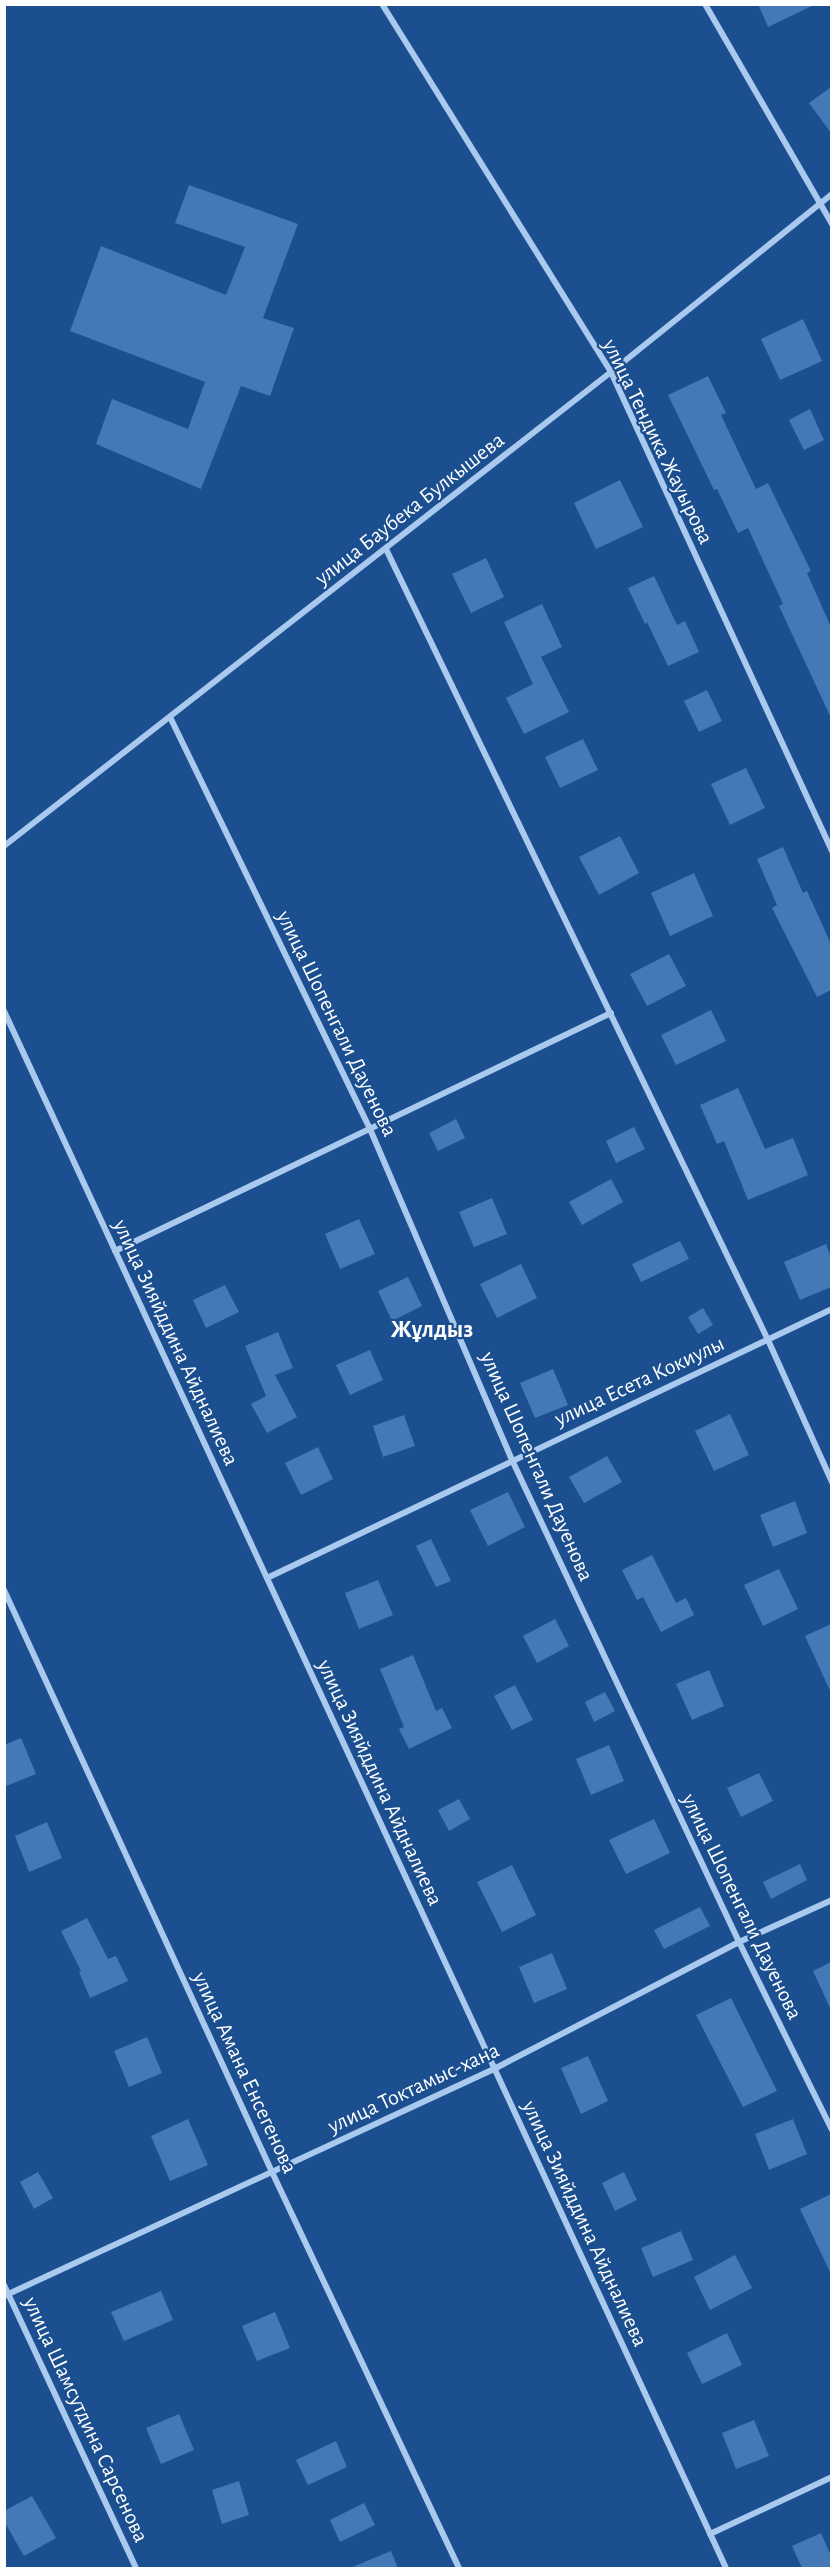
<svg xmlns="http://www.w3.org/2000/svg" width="836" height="2573" viewBox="0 0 836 2573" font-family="'Alegreya Sans',sans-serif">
<rect width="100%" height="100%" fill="#1b4f8f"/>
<!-- building -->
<g fill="#4478b7">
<polygon points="758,4 816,4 768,27"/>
<polygon points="831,87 831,133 809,103"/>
<polygon points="189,185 298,224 263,318 294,328 270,396 241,386 201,489 96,444 112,399 188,429 205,382 70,331 101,246 226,295 245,247 175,223"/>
<polygon points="803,319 822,361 780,380 761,339"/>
<polygon points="708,376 726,413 721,415 756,489 768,483 811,571 807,573 831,627 831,718 779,606 783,604 748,528 738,533 717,489 714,490 668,395"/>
<polygon points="810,409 824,440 804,450 789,420"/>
<polygon points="620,480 643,527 596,549 574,503"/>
<polygon points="486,558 504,597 471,613 452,574"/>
<polygon points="654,576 677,625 685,621 699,652 668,666 647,622 645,624 628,588"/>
<polygon points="542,604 562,647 541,657 569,712 524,734 506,698 533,684 504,622"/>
<polygon points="707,690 722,721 699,732 684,701"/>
<polygon points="583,739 598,770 560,788 545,757"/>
<polygon points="746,768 765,808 730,825 711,784"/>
<polygon points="620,836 639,873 599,895 579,857"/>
<polygon points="783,847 803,893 807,891 831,944 831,990 817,997 772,908 777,905 757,859"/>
<polygon points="694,873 713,916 670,936 651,893"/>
<polygon points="669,954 686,986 647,1006 630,974"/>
<polygon points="711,1010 726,1041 676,1065 661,1035"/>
<polygon points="738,1088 765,1149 793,1138 808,1175 748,1200 724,1141 717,1144 700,1105"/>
<polygon points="456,1119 465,1138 438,1151 429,1133"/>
<polygon points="634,1127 645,1149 616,1163 606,1141"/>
<polygon points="611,1179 623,1202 582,1225 569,1202"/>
<polygon points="492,1198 507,1234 474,1247 459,1212"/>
<polygon points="359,1219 375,1254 340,1269 325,1234"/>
<polygon points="680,1241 689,1259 641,1282 632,1264"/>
<polygon points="826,1244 831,1257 831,1287 800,1300 784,1262"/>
<polygon points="521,1264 537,1298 497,1318 480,1284"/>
<polygon points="408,1277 422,1306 392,1321 378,1291"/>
<polygon points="225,1285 239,1312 206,1328 193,1300"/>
<polygon points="703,1308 713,1325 698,1334 688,1317"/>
<polygon points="278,1332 293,1368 275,1375 297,1417 267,1433 251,1404 266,1396 245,1346"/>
<polygon points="370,1350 383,1380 350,1395 336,1365"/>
<polygon points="553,1369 568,1405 535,1418 520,1383"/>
<polygon points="730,1414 749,1455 714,1471 695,1431"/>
<polygon points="404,1415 415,1446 383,1457 373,1426"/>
<polygon points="318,1447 333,1479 301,1495 285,1463"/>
<polygon points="607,1456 622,1482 584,1503 569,1477"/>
<polygon points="508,1492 525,1527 488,1546 470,1510"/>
<polygon points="795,1501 807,1533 773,1547 760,1515"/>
<polygon points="431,1539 451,1581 436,1587 416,1546"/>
<polygon points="652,1555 676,1603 686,1598 694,1615 661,1632 643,1597 637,1600 622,1570"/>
<polygon points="779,1569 798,1609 763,1626 744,1585"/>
<polygon points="378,1580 393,1615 359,1629 345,1593"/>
<polygon points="555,1619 569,1646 537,1663 523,1636"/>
<polygon points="831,1624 831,1693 805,1636"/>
<polygon points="413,1655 436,1711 442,1708 452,1728 409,1749 399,1729 404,1727 380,1669"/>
<polygon points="709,1670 724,1706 692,1720 676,1684"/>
<polygon points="515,1685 533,1720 512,1730 494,1696"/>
<polygon points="605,1692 615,1711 594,1722 585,1702"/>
<polygon points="21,1738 36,1774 4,1787 4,1745"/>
<polygon points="609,1745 624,1781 591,1795 576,1759"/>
<polygon points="759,1773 773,1801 741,1817 727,1788"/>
<polygon points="459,1799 470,1819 449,1831 438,1810"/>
<polygon points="654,1819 670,1853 626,1874 609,1840"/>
<polygon points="47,1822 62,1858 29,1872 15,1836"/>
<polygon points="800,1864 807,1880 771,1899 763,1882"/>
<polygon points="512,1865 536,1915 502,1932 477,1882"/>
<polygon points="700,1907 710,1926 664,1949 654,1930"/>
<polygon points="87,1918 108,1959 116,1956 128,1981 90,1998 79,1972 81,1971 61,1931"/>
<polygon points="552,1953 567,1989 534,2003 519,1967"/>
<polygon points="831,1962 831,2010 813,1971"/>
<polygon points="731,1998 777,2091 743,2107 696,2015"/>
<polygon points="147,2037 162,2073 129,2087 114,2051"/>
<polygon points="588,2056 608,2101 581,2114 561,2068"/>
<polygon points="188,2119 208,2165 170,2181 151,2136"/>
<polygon points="793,2119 807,2154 769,2170 755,2134"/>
<polygon points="38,2172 53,2198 34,2209 20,2182"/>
<polygon points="624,2172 637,2200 615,2211 602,2183"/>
<polygon points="831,2194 831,2274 800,2209"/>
<polygon points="681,2231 693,2260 653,2277 641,2248"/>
<polygon points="735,2255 752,2288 710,2310 694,2277"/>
<polygon points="161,2291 173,2320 124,2341 111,2312"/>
<polygon points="275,2312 290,2348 257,2361 242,2326"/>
<polygon points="727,2333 742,2365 702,2384 687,2353"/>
<polygon points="179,2414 194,2450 161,2464 146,2428"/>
<polygon points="754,2420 769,2456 736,2469 722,2433"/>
<polygon points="336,2441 347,2467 308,2485 296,2460"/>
<polygon points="239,2481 249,2515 222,2524 212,2490"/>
<polygon points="32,2496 56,2538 24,2556 4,2521 4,2511"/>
<polygon points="364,2503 375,2525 340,2542 330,2520"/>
<polygon points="821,2533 831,2556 831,2568 802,2568 792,2546"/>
<polygon points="391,2551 398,2568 350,2568"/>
</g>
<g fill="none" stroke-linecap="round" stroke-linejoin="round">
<!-- street -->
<g stroke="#a9c9ee" stroke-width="6">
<polyline points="382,4 611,372 832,851"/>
<polyline points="705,4 832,224"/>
<polyline points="386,549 768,1340 832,1482"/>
<polyline points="170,717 370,1129 512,1460 739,1942 832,2130"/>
<polyline points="4,846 611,372 832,194"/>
<polyline points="4,1011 726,2568"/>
<polyline points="115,1251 611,1013"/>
<polyline points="267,1578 832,1309"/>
<polyline points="4,1590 272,2172 459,2568"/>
<polyline points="4,2285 136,2568"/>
<polyline points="4,2296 494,2069 739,1942 832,1900"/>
<polyline points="710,2534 832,2477"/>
</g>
</g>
<g text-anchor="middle" stroke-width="4.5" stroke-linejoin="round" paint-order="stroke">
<!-- street labels -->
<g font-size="22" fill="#fff" stroke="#1b4f8f">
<text transform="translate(659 441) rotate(64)" y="8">улица Тендика Жауырова</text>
<text transform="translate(409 508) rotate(-38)" y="8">улица Баубека Булкышева</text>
<text transform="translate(338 1023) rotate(64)" y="8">улица Шопенгали Дауенова</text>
<text transform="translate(177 1342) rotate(65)" y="8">улица Зияйддина Айдналиева</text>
<text transform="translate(639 1380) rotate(-25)" y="8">улица Есета Кокиулы</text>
<text transform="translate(538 1466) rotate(66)" y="8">улица Шопенгали Дауенова</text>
<text transform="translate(381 1782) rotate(65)" y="8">улица Зияйддина Айдналиева</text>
<text transform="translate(743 1906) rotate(64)" y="8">улица Шопенгали Дауенова</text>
<text transform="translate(246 2072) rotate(65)" y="8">улица Амана Енсегенова</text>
<text transform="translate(413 2087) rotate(-25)" y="8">улица Токтамыс-хана</text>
<text transform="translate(586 2223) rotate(65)" y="8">улица Зияйддина Айдналиева</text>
<text transform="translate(87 2419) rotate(65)" y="8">улица Шамсутдина Сарсенова</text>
</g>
<!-- neighbourhood labels -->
<g font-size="24" font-weight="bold" fill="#fff" stroke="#1b4f8f">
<text x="432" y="1337">Жұлдыз</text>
</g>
</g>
<!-- border -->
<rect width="836" height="2573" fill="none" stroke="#ffffff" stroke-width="12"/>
</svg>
